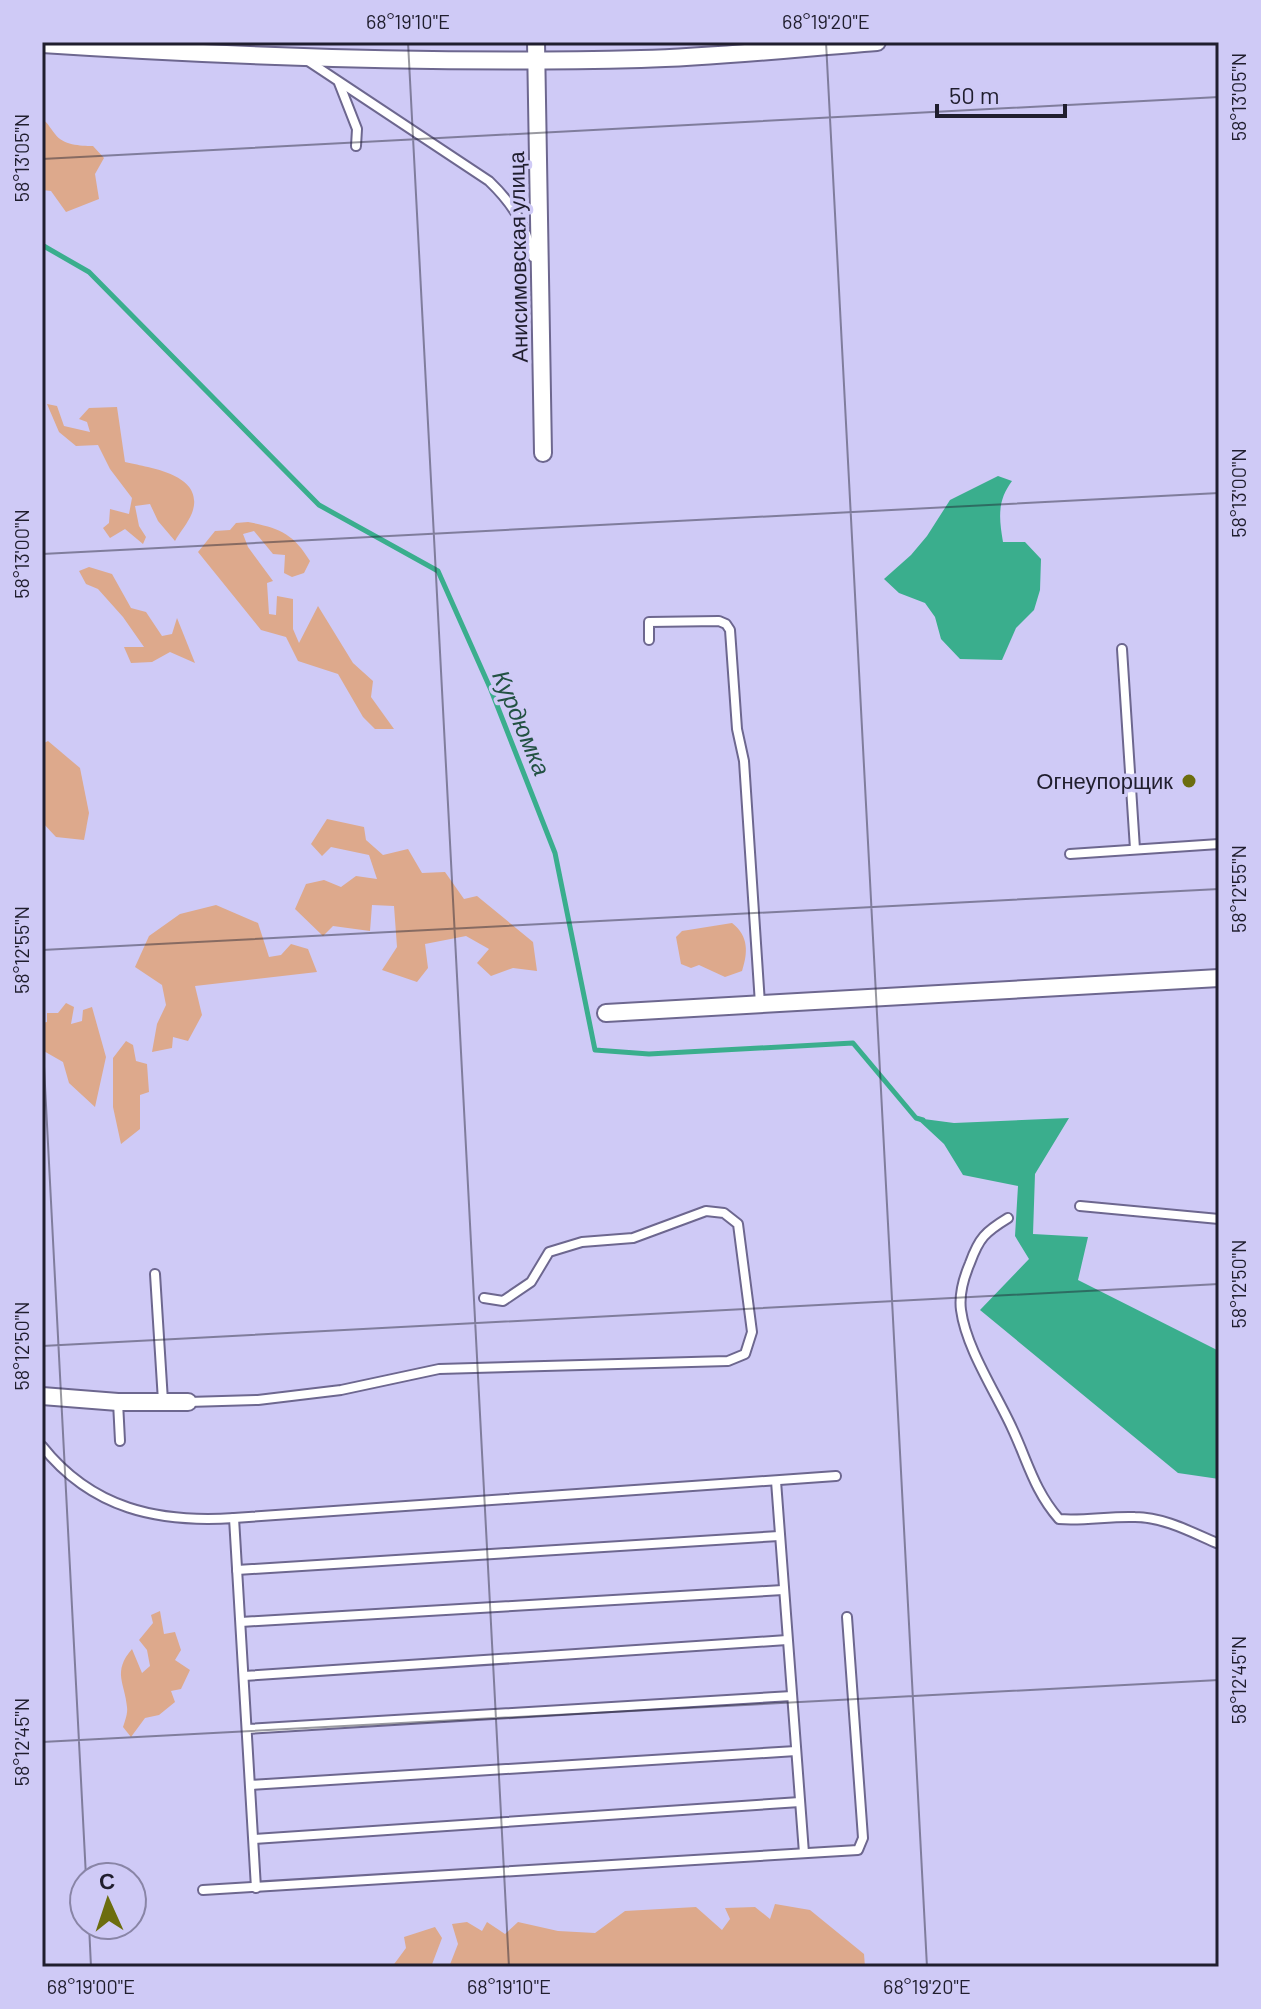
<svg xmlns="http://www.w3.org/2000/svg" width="1261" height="2009" viewBox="0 0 1261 2009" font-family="Barlow,sans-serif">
<rect width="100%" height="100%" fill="#cfcaf6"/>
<!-- green -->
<g fill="#dda98c">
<path d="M42,119C49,124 50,128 55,134C63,145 80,146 93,146L104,158L95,174L99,199L66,212L51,191L42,190Z"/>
<path d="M47,404L57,406L64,426L90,432L87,422L79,419L89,408L117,407L125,462C150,468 206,474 192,513C188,523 180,532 175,541L158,521L150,504L135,506L139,526L146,537L143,544L125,529L110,538L103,528L109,523L110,509L129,514L132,498L110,469L98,445L76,446L59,432Z"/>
<path d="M248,522C279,528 293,533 310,561L304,573L292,577L284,573L285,555L273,554L254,531L243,534L248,547L273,581L267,583L269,614L276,615L277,596L293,599V629L299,643L318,606L353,663L373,681L371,697L394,729H375L363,717L338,674L298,661L286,637L261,630L198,552L215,531L230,530L236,523Z"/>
<polygon points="89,567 112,574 131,608 146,612 162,636 172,634 177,618 195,663 170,652 152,662 131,663 124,647 144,647 123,617 98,589 86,584 79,571"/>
<polygon points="48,741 80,768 89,813 84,840 56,837 42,822 42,744"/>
<polygon points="327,819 364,827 366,840 383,855 408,849 422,873 445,872 464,899 477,896 533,942 537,971 513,968 491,976 477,963 489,949 466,936 425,944 428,968 417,982 382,970 397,947 394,906 372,905 370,931 333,926 323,936 295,909 306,884 324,880 341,887 356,876 377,879 369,855 331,847 322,856 311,844"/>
<polygon points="216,905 258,923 269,957 281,955 291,944 308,949 317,972 195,986 202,1015 188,1041 173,1037 172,1048 152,1052 157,1024 166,1005 162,985 135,967 149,936 180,914"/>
<path d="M732,923C749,936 748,953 742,971L725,977L699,965L691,968L681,964L676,937L682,931Z"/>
<polygon points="66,1003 74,1007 71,1024 82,1021 83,1010 92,1007 106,1057 95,1107 69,1083 63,1062 42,1050 42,1023 47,1022 47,1013 58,1013"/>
<polygon points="126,1041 133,1045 136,1061 147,1064 149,1092 140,1095 140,1129 121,1144 113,1107 113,1058"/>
<path d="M160,1611L164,1634L175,1632L181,1650L175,1660L190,1670L181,1689L171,1691L175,1702L159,1715L145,1718L131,1737L123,1727C125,1721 128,1713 127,1707C125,1683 112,1672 132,1649L142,1673L150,1666L147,1650L139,1640L153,1623L151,1615Z"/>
<polygon points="775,1904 810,1910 864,1954 865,1967 449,1967 458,1944 452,1924 467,1922 482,1931 487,1922 505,1934 518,1922 558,1931 595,1933 625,1911 696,1907 722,1930 730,1919 725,1908 755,1907 770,1919"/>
<polygon points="435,1927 442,1938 431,1967 392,1967 406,1948 404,1937"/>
</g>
<!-- water -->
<g fill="#3aae8d">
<path d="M998,476L1012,481C997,501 999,518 1003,542H1025L1041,559L1040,590L1034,610L1016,628L1002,660L960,659L941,639L935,617L925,603L899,593L884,579L911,555L927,536L950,500Z"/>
<polygon points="916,1118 954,1123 1069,1118 1035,1174 1033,1234 1088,1237 1078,1280 1219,1351 1219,1479 1178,1473 980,1310 1029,1259 1015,1236 1018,1186 963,1175 944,1144"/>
</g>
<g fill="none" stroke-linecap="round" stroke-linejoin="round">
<!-- stream -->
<polyline stroke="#3aae8d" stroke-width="5" points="42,245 89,272 319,505 438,571 491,690 555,853 595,1050 649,1054 853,1043 916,1118 923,1120"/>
<defs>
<g id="service">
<path d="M305,59L489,181C512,203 526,225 533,257"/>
<polyline points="339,83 357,129 356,146"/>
<polyline points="649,640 649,622 719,621 726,624 730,630 737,729 744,761 760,1004"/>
<polyline points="1122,649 1135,849"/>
<polyline points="1070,854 1219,844"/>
<polyline points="1080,1206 1219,1219"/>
<path d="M1008,1218C985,1232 979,1238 970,1263C964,1277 959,1295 961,1310C966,1348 996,1393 1012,1428C1028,1462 1034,1490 1059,1519C1085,1521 1109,1516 1135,1517C1164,1517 1193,1533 1219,1544"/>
<polyline points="155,1274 163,1401"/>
<polyline points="118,1402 120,1441"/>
<polyline points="188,1402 258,1400 341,1390 439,1369 728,1361 745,1354 752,1332 738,1224 724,1213 706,1211 633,1238 582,1242 549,1252 531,1282 503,1301 484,1298"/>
<path d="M42,1446C92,1509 158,1523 234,1518L256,1888"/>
<polyline points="776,1481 804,1853"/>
<polyline points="234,1518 836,1476"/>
<polyline points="237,1570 779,1536"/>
<polyline points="241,1622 783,1590"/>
<polyline points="244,1676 787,1640"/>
<polyline points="247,1729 792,1696"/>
<polyline points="250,1785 796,1751"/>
<polyline points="254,1839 800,1802"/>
<polyline points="203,1890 858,1850 863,1838 847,1617"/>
</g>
<g id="minor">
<polyline points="536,42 543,453"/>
<path d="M42,44C241,57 442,64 641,59C720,57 798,48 877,42"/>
<polyline points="606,1013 1219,978"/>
<polyline points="42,1396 118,1402 188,1402"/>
</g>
</defs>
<!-- service casing -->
<use href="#service" stroke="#6d678f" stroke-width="12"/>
<!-- minor casing -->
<use href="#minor" stroke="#6d678f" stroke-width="20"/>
<!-- service -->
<use href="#service" stroke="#fff" stroke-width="8"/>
<!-- minor -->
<use href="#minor" stroke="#fff" stroke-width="16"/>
</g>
<!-- ticks -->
<path fill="none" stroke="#201e2e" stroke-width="2" stroke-opacity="0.45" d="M408,42L509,1967M826,42L927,1967M42,159L1219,97M42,554L1219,493M42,950L1219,889M42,1028L86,1877M42,1346L1219,1284M42,1742L1219,1680M89,1925L91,1967"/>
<!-- markers -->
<circle fill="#6c6d0e" stroke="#cfcaf6" stroke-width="3" cx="1189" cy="781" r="8"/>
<g text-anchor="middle" stroke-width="7" stroke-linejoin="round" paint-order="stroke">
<!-- street labels -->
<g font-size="22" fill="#201e2e" stroke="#cfcaf6">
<text transform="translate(518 257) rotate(-91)" y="8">Анисимовская улица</text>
</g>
<!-- poi labels -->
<g font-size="22" fill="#201e2e" stroke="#cfcaf6" text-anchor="end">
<text x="1173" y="789">Огнеупорщик</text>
</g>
<!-- water labels -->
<g font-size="24" font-style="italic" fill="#235243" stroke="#cfcaf6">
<text transform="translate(521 723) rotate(67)" y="8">Курдюмка</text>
</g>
</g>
<!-- border -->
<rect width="1261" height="2009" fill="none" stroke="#cfcaf6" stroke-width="88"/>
<!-- north arrow -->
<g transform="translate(108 1901) rotate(357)"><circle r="38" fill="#cfcaf6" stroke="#8985a6" stroke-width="2"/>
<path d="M0-6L14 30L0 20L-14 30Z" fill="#6c6d0e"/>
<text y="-12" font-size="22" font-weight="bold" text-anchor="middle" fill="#201e2e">С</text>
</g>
<!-- scale -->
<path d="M937 104v12h128v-12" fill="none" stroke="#201e2e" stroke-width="4"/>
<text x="949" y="104" font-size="24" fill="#201e2e" stroke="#cfcaf6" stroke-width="6" paint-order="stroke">50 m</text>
<rect x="44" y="44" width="1173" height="1921" fill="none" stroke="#201e2e" stroke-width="3"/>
<g font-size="20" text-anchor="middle" fill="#201e2e">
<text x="408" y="29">68°19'10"E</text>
<text x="826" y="29">68°19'20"E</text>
<text transform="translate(1239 97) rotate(-90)" y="7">58°13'05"N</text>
<text transform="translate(22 158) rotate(-90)" y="7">58°13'05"N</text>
<text transform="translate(1239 493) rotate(-90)" y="7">58°13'00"N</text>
<text transform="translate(22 554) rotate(-90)" y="7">58°13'00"N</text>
<text transform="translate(1239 889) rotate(-90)" y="7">58°12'55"N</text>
<text transform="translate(22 950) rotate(-90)" y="7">58°12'55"N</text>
<text transform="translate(1239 1284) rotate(-90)" y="7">58°12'50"N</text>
<text transform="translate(22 1346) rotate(-90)" y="7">58°12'50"N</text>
<text transform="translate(1239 1680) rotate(-90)" y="7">58°12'45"N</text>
<text transform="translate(22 1742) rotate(-90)" y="7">58°12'45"N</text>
<text x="91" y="1994">68°19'00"E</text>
<text x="509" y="1994">68°19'10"E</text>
<text x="927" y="1994">68°19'20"E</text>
</g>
</svg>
